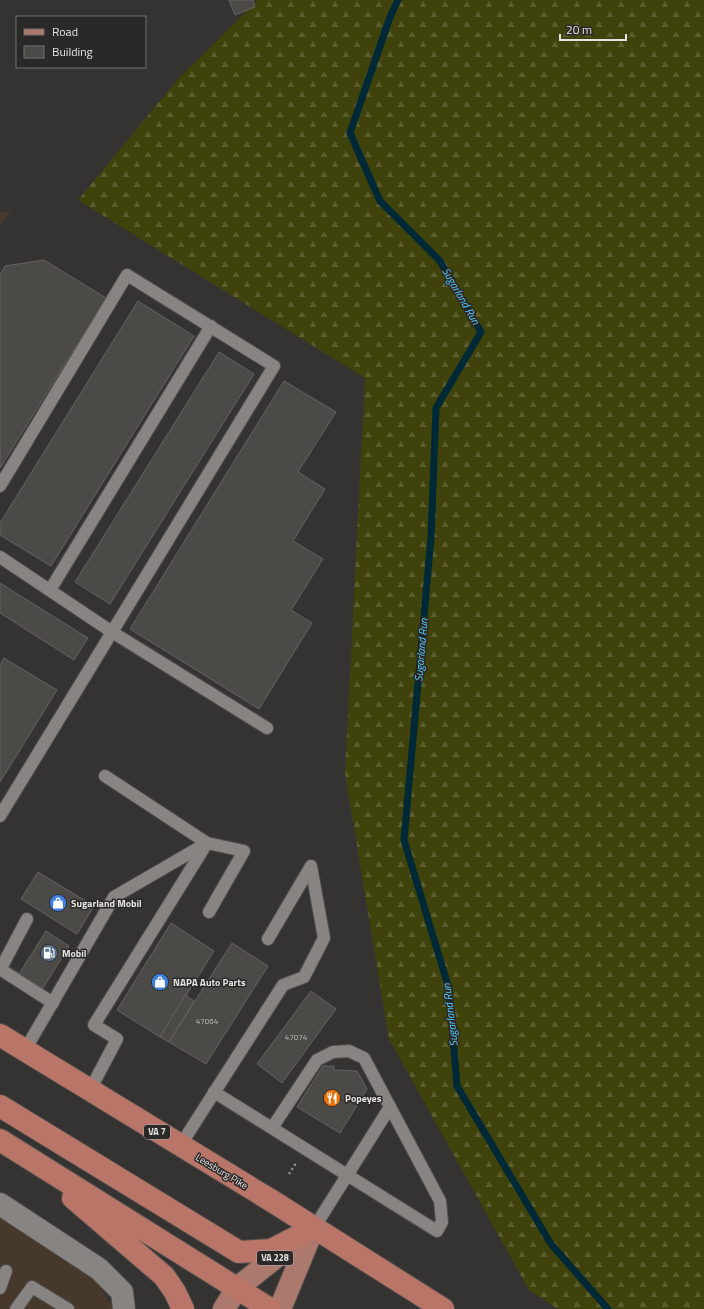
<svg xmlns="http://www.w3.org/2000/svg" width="704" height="1309" viewBox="0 0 704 1309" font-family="'Titillium Web',sans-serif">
<defs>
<pattern id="forest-firs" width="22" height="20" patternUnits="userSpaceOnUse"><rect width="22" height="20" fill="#40420b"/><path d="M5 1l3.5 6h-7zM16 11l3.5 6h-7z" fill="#5b5d2e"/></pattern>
</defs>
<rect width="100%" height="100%" fill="#353331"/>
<!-- commercial -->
<g fill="#46382a">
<polygon points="11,211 0,226 0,212"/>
<polygon points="0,1218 93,1276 114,1309 0,1309"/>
</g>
<!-- forest -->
<polygon fill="url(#forest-firs)" points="258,0 704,0 704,1309 558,1309 529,1290 389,1039 345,773 365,378 78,200 178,79"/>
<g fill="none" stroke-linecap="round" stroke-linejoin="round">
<!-- stream -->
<polyline stroke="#002937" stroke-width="7" points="398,0 390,17 350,133 380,201 440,261 481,332 436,408 431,538 404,840 449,989 457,1086 551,1244 608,1309"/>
</g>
<!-- building -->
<g fill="#4c4a47" stroke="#656260">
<polygon points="229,0 253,0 255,7 235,15"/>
<polygon points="44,260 106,298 0,468 0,275 5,266"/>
<polygon points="138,301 194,336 51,566 0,535 0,523"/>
<polygon points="219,352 254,374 110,604 75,582"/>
<polygon points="284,381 336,412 298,472 325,489 293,541 323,559 291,610 312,623 259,709 130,629"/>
<polygon points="0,583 88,638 74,660 0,613"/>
<polygon points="4,658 57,690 0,782 0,665"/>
<polygon points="38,872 94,906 77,934 21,899"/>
<polygon points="171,923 214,951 160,1037 117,1010"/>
<polygon points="46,931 69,946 43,988 19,974"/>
<polygon points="232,943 268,966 206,1064 169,1042"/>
<polygon points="311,991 336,1009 282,1083 257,1064"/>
<polygon points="185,995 194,1001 169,1042 160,1037"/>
<polygon points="323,1066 334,1066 334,1070 357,1071 367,1089 340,1133 297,1107"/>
</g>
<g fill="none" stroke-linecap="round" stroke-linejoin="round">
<defs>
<g id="service">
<polyline points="0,486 127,275 274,366 0,816"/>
<polyline points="0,557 112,632 267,728"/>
<polyline points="50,590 211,326"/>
<polyline points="0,969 53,1003"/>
<polyline points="0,970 27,919"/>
<polyline points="25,1050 114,897 207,843 105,776"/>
<polyline points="90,1090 117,1039 94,1025 207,843 244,851 209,912"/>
<polyline points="214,1092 437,1231 442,1222 440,1201 364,1058 349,1051 333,1052 317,1060 272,1128"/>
<polyline points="180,1146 283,985 304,977 324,938 311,866 268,939"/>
<polyline points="314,1228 390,1107"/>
<polyline points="0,1288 6,1271"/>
<polyline points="16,1309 32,1287 68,1309"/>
</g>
<polyline id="minor" points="0,1204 99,1269 122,1292 124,1309"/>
<g id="primary">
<polyline points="224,1309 237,1288 295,1242"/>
<polyline points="280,1309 313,1229"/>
</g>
<g id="trunk">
<polyline points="0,1035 272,1201 443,1309"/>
<polyline points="0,1106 239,1252 271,1250 314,1228"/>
<polyline points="0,1140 270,1309"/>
<polyline points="73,1198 164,1276 175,1292 183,1309"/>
</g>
</defs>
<!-- service casing -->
<use href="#service" stroke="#514f4d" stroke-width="14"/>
<!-- minor casing -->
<use href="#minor" stroke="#514f4d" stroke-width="24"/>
<!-- primary casing -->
<use href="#primary" stroke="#514f4d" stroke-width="24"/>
<!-- trunk casing -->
<use href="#trunk" stroke="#514f4d" stroke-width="24"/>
<!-- path -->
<polyline stroke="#959391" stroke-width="2.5" stroke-dasharray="2 3" stroke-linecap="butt" points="289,1174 296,1163"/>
<!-- service -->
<use href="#service" stroke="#878481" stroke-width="12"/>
<!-- minor -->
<use href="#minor" stroke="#878481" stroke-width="22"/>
<!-- primary -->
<use href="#primary" stroke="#ac796e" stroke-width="22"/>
<!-- trunk -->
<use href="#trunk" stroke="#b87568" stroke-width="22"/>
</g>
<!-- icons -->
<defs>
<symbol id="shop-disc" viewBox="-11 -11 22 22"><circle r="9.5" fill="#3f7fe0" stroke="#2b2927"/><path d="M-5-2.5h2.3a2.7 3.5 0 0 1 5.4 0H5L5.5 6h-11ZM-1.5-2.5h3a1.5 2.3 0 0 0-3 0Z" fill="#fff"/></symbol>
<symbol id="fuel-disc" viewBox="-11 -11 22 22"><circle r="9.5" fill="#5c6f8a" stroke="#2b2927"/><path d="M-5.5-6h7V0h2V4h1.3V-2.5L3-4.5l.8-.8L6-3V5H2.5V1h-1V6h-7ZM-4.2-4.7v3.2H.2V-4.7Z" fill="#fff"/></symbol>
<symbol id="restaurant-disc" viewBox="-11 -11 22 22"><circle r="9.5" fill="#e8710a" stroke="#2b2927"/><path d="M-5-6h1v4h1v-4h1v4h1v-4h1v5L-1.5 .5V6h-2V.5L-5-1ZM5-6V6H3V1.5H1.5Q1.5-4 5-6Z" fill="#fff"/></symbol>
</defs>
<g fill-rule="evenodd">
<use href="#shop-disc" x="48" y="893" width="20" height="20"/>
<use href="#fuel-disc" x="39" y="943" width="20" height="20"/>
<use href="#shop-disc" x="150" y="972" width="20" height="20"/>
<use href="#restaurant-disc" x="322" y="1088" width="20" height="20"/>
</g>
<g text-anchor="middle" stroke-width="3" stroke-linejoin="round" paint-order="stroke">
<!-- number labels -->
<g font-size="8" fill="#bebdba">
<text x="207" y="1024">47064</text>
<text x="296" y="1040">47074</text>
</g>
<!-- shield labels -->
<g fill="#2b2927" stroke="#acaba9" stroke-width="1">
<rect x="144" y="1125" width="26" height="14" rx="3"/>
<rect x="257" y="1251" width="36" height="14" rx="3"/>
</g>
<g font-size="9" font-weight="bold" fill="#e4e3e1">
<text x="157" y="1135">VA 7</text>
<text x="275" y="1261">VA 228</text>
</g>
<!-- poi labels -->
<g font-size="10" font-weight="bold" fill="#e4e3e1" stroke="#2b2927" text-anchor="start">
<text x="71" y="907">Sugarland Mobil</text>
<text x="62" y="957">Mobil</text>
<text x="173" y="986">NAPA Auto Parts</text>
<text x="345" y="1102">Popeyes</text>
</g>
<!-- street labels -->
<g font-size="10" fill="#e4e3e1" stroke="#2b2927">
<text transform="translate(222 1171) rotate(31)" y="4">Leesburg Pike</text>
</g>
<!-- water labels -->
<g font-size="11" font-style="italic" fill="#54d0fe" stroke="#2b2927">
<text transform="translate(461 296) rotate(60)" y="4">Sugarland Run</text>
<text transform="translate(421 650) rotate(-85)" y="4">Sugarland Run</text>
<text transform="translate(450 1015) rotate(-97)" y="4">Sugarland Run</text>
</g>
</g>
<!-- legend -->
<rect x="16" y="16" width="130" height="52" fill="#2b2927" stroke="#757371"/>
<rect x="24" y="29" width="20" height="6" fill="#ac796e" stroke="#757371"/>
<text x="52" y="36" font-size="12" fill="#e4e3e1">Road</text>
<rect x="24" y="46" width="20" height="12" fill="#4c4a47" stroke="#757371"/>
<text x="52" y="56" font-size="12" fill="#e4e3e1">Building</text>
<!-- scale -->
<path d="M560 34v6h66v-6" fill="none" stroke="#e4e3e1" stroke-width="2"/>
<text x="566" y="34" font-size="12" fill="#e4e3e1" stroke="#2b2927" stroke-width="3" paint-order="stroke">20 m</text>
</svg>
